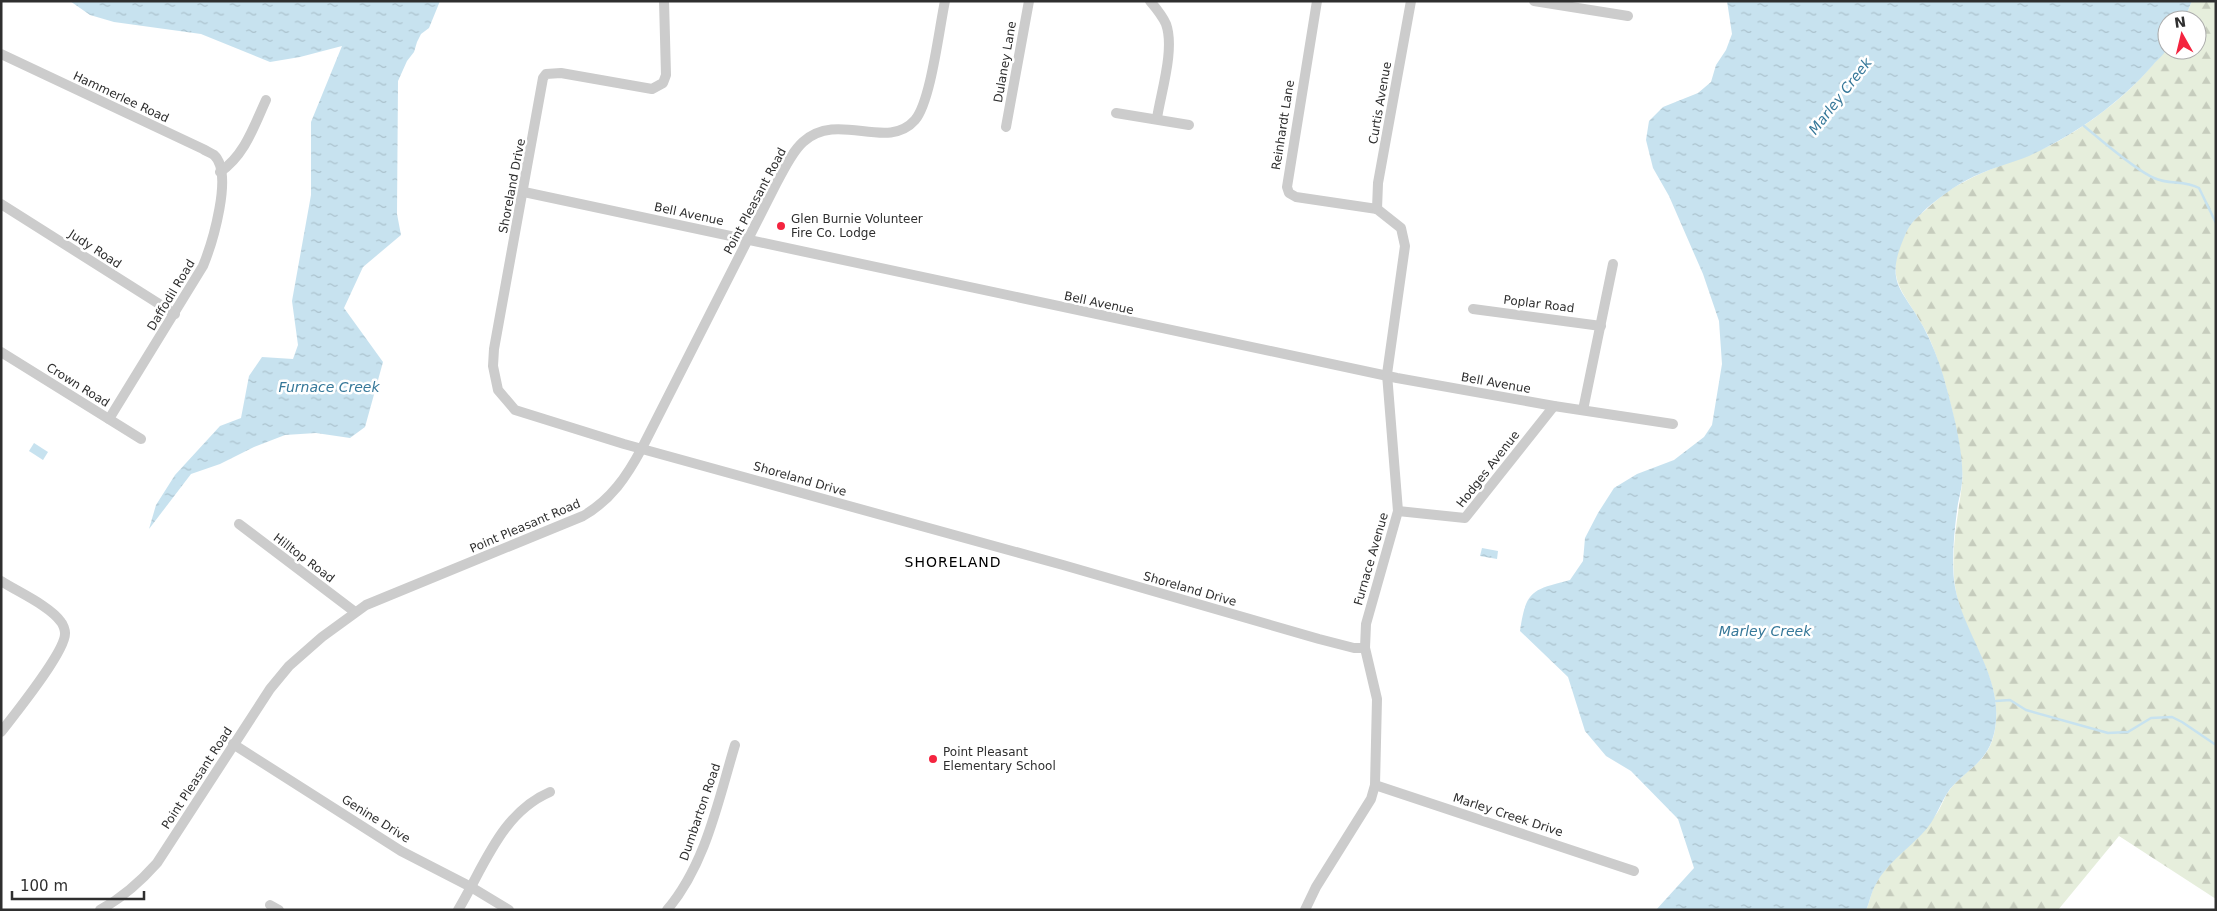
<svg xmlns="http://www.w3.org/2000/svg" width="2217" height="911" viewBox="0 0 2217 911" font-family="'DejaVu Sans',sans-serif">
<defs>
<pattern id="forest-firs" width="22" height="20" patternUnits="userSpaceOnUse" patternTransform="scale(1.25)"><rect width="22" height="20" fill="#e6eedc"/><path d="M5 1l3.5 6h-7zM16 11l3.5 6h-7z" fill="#c6ccbd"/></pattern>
<pattern id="water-ripples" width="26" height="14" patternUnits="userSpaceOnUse" patternTransform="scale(1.25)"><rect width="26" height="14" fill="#c7e2ef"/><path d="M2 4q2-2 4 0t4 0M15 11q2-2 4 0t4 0" fill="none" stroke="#abc2cd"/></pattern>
</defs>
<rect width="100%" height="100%" fill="#fff"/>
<!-- forest -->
<path fill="url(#forest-firs)" d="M2192,1H2216V899L2119,836L2058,910H1866C1870,902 1871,892 1875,885C1889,858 1917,838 1935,816C1942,807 1944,796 1951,788C1970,766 1990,761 1995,729C2004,676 1962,636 1955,586C1950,551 1958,518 1962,484C1965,458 1950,399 1942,373C1937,358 1932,342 1924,328C1902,288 1882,279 1907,230C1912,221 1921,214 1929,207C1940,197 1951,188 1964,182C1992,166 2024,159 2053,144C2097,120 2137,88 2167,47V50H2197V20H2184Z"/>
<!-- water -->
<g fill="url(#water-ripples)">
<polygon points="70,1 440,1 429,28 421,34 417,42 414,52 407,61 398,81 397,214 401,235 363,267 344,308 383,362 365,427 350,438 316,433 285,435 254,447 220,464 191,474 149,529 156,505 175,475 220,426 241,418 249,376 262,357 293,359 298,345 292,301 311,195 311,122 342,46 300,57 270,62 201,34 114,22 90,15"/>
<path d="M1727,1H2192L2184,20H2167C2167,28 2169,40 2167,48C2165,54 2157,60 2153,65C2119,104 2076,134 2029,156C2014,162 1998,166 1982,173C1961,181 1944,194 1927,208C1919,216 1910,223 1906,233C1883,284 1902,287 1924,328C1932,343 1938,359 1943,375C1951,404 1965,453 1962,483C1961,492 1958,501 1957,510C1954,535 1951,563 1955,587C1964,636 2004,677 1995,729C1989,762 1969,767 1950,789C1941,801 1937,816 1928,827C1912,847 1888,861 1876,884C1871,892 1870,902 1866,910H1656L1694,868L1678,819L1631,771L1606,756L1585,731L1568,677L1520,631C1526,590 1532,590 1570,580L1583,561L1585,538L1598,513L1614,488L1637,474L1674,460L1704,437L1712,425L1722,364L1719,321L1703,274L1669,196L1653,168L1646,140L1649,121L1663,107L1698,93L1711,82L1716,65L1726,50L1732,34Z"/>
<polygon points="34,443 48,452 43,460 29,451"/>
<polygon points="1482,548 1498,551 1497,559 1480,556"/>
</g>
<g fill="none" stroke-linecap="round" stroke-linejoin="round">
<!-- stream -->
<g stroke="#c7e2ef" stroke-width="2.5">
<path d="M2084,126C2101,140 2135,170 2154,178C2169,185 2184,180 2199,188L2216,223"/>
<polyline points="1996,701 2010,700 2026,710 2108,733 2128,732 2151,718 2172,717 2182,722 2216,745"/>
</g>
<!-- minor -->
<g stroke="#ccc" stroke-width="10">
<polyline points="664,1 666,75 663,83 652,89 561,73 546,74 543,78 494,349 493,366 498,390 515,410 624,444 1063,565 1319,639 1354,648 1365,648"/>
<path d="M1150,1C1156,8 1162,15 1166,24C1175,49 1161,92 1157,118"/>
<polyline points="1317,1 1287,187 1289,193 1296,197 1377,209"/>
<polyline points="1534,1 1628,16"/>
<path d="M1,54L203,149C206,151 211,153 214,155C234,173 212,244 203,266L109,419"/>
<polyline points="1116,113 1189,125"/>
<polyline points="1006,127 1029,1"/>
<path d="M220,172C245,155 254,126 266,100"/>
<polyline points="524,192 1397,378 1554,406 1673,424"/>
<polyline points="1,204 175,314"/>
<polyline points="1377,209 1378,183 1411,1"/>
<polyline points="1473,309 1601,326"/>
<polyline points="1,352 141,439"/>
<polyline points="1583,410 1613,264"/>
<polyline points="1398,511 1465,518 1554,406"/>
<polyline points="239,524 355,612"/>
<path d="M1,581C18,592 50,606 61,622C63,624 65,630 65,633C66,651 14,715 1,732"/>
<polyline points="233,744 401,851 471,887 509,910"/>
<polyline points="1375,785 1634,871"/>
<polyline points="270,905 279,910"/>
<path d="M100,910C122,898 141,881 157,863L270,689L289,666L322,637L366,605L583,516C611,500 627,476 642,448L776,184C784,170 791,153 803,142C838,110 887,152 915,120C931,101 939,29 945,1"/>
<path d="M458,910C484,867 501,813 550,792"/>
<path d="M667,910C706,864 718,801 735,745"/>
<polyline points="1305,910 1316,887 1371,799 1375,785 1377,699 1365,648 1366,624 1398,511 1387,374 1405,246 1401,228 1377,209"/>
</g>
</g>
<!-- markers -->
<g fill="#f4243f" stroke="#fff" stroke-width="2">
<circle cx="781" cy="226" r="5"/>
<circle cx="933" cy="759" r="5"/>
</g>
<g text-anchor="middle" stroke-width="5" stroke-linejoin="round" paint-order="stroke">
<!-- street labels -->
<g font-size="12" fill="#2f2f2f" stroke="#fff">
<text transform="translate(1005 62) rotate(-80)" y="4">Dulaney Lane</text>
<text transform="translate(121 97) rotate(25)" y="4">Hammerlee Road</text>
<text transform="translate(1380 103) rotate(-80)" y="4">Curtis Avenue</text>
<text transform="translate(1283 125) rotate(-81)" y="4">Reinhardt Lane</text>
<text transform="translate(512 186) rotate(-79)" y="4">Shoreland Drive</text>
<text transform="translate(755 201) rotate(-62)" y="4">Point Pleasant Road</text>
<text transform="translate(689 214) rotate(12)" y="4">Bell Avenue</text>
<text transform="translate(95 249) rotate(33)" y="4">Judy Road</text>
<text transform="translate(171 295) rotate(-59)" y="4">Daffodil Road</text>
<text transform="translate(1099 303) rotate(12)" y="4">Bell Avenue</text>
<text transform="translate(1539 304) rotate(7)" y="4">Poplar Road</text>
<text transform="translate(1496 383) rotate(10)" y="4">Bell Avenue</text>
<text transform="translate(78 385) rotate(32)" y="4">Crown Road</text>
<text transform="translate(1488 469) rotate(-52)" y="4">Hodges Avenue</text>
<text transform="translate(800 479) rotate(16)" y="4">Shoreland Drive</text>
<text transform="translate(525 526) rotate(-23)" y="4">Point Pleasant Road</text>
<text transform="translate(304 558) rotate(37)" y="4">Hilltop Road</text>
<text transform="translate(1371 559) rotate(-74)" y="4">Furnace Avenue</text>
<text transform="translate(1190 589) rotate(16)" y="4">Shoreland Drive</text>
<text transform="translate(197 778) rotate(-57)" y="4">Point Pleasant Road</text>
<text transform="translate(700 812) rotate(-71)" y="4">Dumbarton Road</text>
<text transform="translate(1508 815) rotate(18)" y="4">Marley Creek Drive</text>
<text transform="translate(376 819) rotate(32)" y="4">Genine Drive</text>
</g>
<!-- poi labels -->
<g font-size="12" fill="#2f2f2f" stroke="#fff" text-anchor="start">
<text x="791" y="223">Glen Burnie Volunteer<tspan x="791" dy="14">Fire Co. Lodge</tspan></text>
<text x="943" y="756">Point Pleasant<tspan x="943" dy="14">Elementary School</tspan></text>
</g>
<!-- water labels -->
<g font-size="14" font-style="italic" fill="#367899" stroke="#fff">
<text transform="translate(1840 96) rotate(-52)" y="5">Marley Creek</text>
<text x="329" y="392">Furnace Creek</text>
<text x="1765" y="636">Marley Creek</text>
</g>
<!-- neighbourhood labels -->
<g font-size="14" letter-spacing="1" fill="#000" stroke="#fff">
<text x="953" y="567">SHORELAND</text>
</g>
</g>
<!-- border -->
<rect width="2217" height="911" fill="none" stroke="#2f2f2f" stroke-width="5"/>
<!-- north arrow -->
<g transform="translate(2182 35) rotate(352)"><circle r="24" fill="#ffffff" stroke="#acacac"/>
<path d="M0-4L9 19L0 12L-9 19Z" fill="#f4243f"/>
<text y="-8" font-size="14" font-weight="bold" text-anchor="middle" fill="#2f2f2f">N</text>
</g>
<!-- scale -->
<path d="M12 891v8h132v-8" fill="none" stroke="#2f2f2f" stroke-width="2.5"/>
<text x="20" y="891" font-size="15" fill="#2f2f2f" stroke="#ffffff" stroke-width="4" paint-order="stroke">100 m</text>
</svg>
